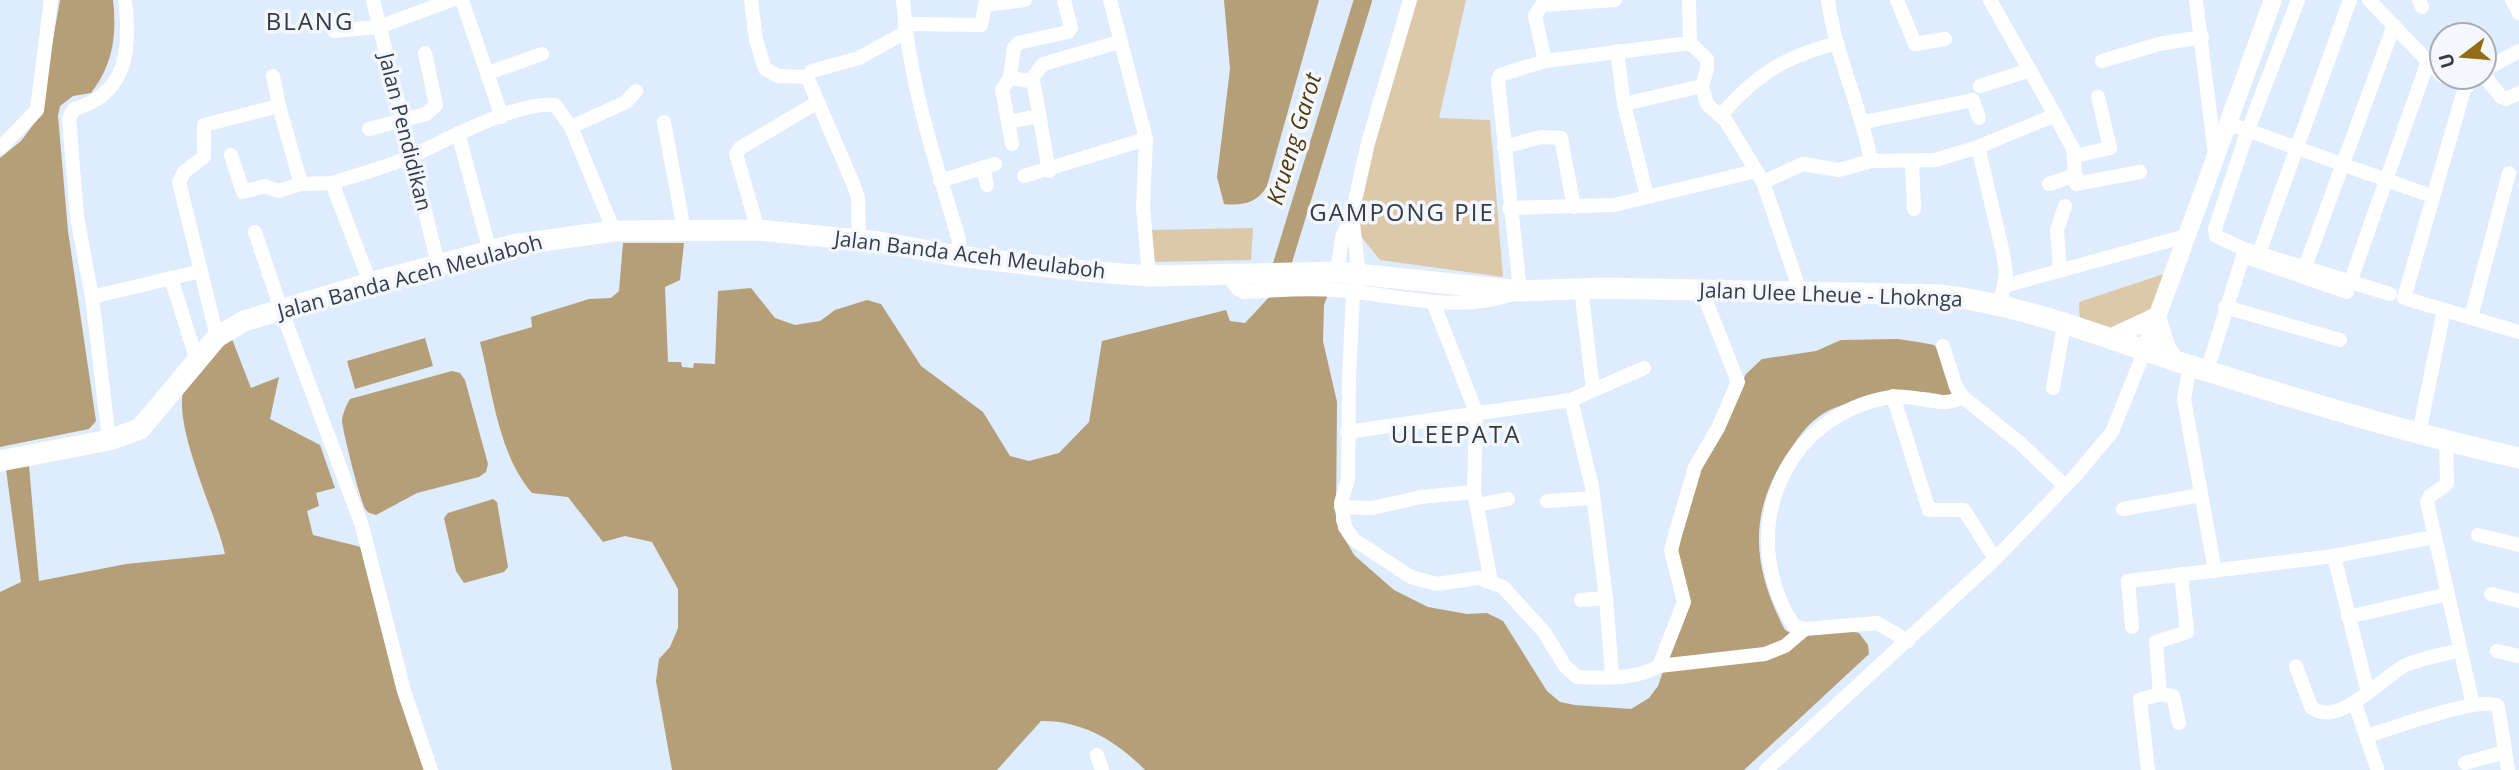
<svg xmlns="http://www.w3.org/2000/svg" width="2519" height="770" viewBox="0 0 2519 770" font-family="'Open Sans',sans-serif">
<rect width="100%" height="100%" fill="#deecfd"/>
<!-- green -->
<g fill="#dbc9aa">
<polygon points="1415,0 1466,0 1439,118 1490,120 1503,277 1380,260 1360,235 1360,197"/>
<polygon points="1253,228 1251,260 1152,262 1150,230"/>
<polygon points="2164,274 2149,315 2122,330 2080,324 2079,302"/>
</g>
<!-- water -->
<g fill="#b49f79">
<path d="M60,0H113C117,36 113,64 91,93L73,96L60,106L58,116L68,231L96,421L89,429L0,447V158L21,141L39,117Z"/>
<path d="M1224,0H1319L1267,186C1258,203 1242,206 1224,204L1217,177L1230,69Z"/>
<path d="M623,243H684L680,280L665,287L668,362H681L682,367L693,368L694,363L715,364L718,291L751,288L775,318L795,325L820,321L835,310L867,300L881,304L921,366L983,412L1010,456L1029,461L1059,453L1089,422L1102,341L1226,310L1230,321L1245,323L1273,293L1329,292L1324,305L1323,341L1337,402L1336,522L1354,555L1394,590L1428,607L1467,614L1487,613L1503,621L1547,691L1560,702L1575,705L1631,709L1649,698L1658,686L1682,615L1677,556L1693,484L1746,374L1762,359L1816,351L1841,340L1898,339L1918,342L1934,345L1941,353L1953,387L1951,394L1945,396C1920,388 1897,393 1872,398C1822,407 1811,417 1784,459C1747,518 1754,570 1785,630L1792,634L1839,629L1859,633L1868,645L1869,654L1744,770H1145C1117,741 1081,720 1041,721L997,770H672L656,681L659,659L670,647L678,628V589L652,542L625,536L603,542L568,497L532,493C498,454 493,393 480,342L532,327L531,317L589,299L611,298L619,291Z"/>
<polygon points="425,338 433,366 355,389 347,361"/>
<path d="M232,339L251,388L279,377L270,419L320,445L335,488L316,493L319,506L307,511L313,535L361,547L426,770H0V592L21,582L6,469L29,466L39,581L126,564L225,554C216,513 172,426 184,388C190,367 216,352 232,339Z"/>
<path d="M452,371L460,373L465,380L488,464L486,472L479,477L417,493L376,515C371,513 369,514 366,510C361,504 342,429 342,420C343,412 346,406 350,399Z"/>
<polygon points="493,499 497,502 508,567 504,572 464,583 456,571 444,518 448,513"/>
</g>
<g fill="none" stroke-linecap="round" stroke-linejoin="round">
<!-- river -->
<polyline stroke="#b49f79" stroke-width="18" points="1276,284 1363,0"/>
<!-- minor -->
<g stroke="#fff" stroke-width="14">
<polyline points="373,0 438,264"/>
<polyline points="462,0 502,117"/>
<polyline points="751,0 756,40 765,69 778,76 807,77"/>
<path d="M903,0C909,84 935,159 959,240L958,256"/>
<polyline points="1110,0 1146,139 1143,207 1149,276"/>
<polyline points="1689,0 1690,43 1707,59 1707,69 1702,86 1707,104 1726,121 1763,182 1801,294"/>
<polyline points="1897,0 1915,44 1945,39"/>
<polyline points="1990,0 2055,115 1978,147 2003,253 2006,273 2000,305"/>
<polyline points="2196,0 2215,155"/>
<polyline points="2298,0 2248,130 2215,229 2216,236 2244,249 2390,294"/>
<polyline points="2369,0 2442,76"/>
<polyline points="2419,0 2422,7"/>
<polyline points="2512,0 2519,13"/>
<polyline points="905,24 981,25 985,5 1025,0"/>
<polyline points="334,31 379,27 452,0"/>
<polyline points="1617,51 1624,104 1702,86"/>
<polyline points="1545,61 1535,16 1542,5 1615,0"/>
<polyline points="2102,61 2159,44 2202,37"/>
<polyline points="2484,70 2519,51"/>
<polyline points="488,73 542,54"/>
<polyline points="2484,75 2501,97 2506,99 2519,93"/>
<polyline points="273,76 279,106"/>
<polyline points="2475,77 2464,90 2404,298 2519,332"/>
<polyline points="1010,78 1030,81 1034,85 1049,171"/>
<polyline points="1030,81 1043,64 1119,42"/>
<polyline points="1980,86 2030,70"/>
<polyline points="1624,104 1647,196"/>
<path d="M1721,115C1757,74 1784,57 1837,43"/>
<polyline points="2055,115 2073,149 2076,184 2140,172"/>
<polyline points="664,122 684,230"/>
<polyline points="1008,122 1039,116"/>
<polyline points="1864,122 1973,100 1979,118"/>
<polyline points="2227,123 2423,193"/>
<polyline points="571,127 626,102 636,91"/>
<polyline points="369,129 426,114 436,105 425,53"/>
<polyline points="458,133 490,251"/>
<polyline points="1012,144 1002,89 1010,78 1014,48 1018,43 1068,32 1071,28 1064,0"/>
<polyline points="1504,147 1541,137 1561,138 1574,207"/>
<polyline points="0,148 37,110 51,0"/>
<polyline points="231,155 243,192 265,186 278,191 301,184"/>
<polyline points="2075,156 2110,148 2098,97"/>
<polyline points="1871,161 1935,160 1978,147"/>
<polyline points="1912,161 1914,209"/>
<polyline points="983,169 987,185"/>
<polyline points="1024,176 1146,139"/>
<polyline points="940,181 995,164"/>
<path d="M1763,182L1803,164L1839,170L1871,161C1861,106 1835,55 1828,0"/>
<polyline points="2049,184 2076,175"/>
<polyline points="1509,208 1614,205 1756,171"/>
<path d="M1352,214L1359,275L1353,293L1349,377L1348,479L1341,503L1345,527L1353,539L1411,577L1436,584L1479,578L1503,587L1544,632L1565,666L1577,677C1604,678 1635,680 1659,666L1684,602L1671,550L1675,535L1695,467L1718,428L1738,382L1702,291"/>
<polyline points="758,230 736,154 740,148 818,102"/>
<polyline points="255,232 282,312 362,526 404,691 431,770"/>
<polyline points="859,241 858,198 853,183 807,77 812,71 859,58 904,33"/>
<polyline points="2259,253 2350,0"/>
<polyline points="2305,267 2394,25"/>
<polyline points="2060,271 2057,230 2065,206"/>
<polyline points="1337,272 1342,238 1352,214 1368,143 1410,0"/>
<path d="M1227,274L1238,289L1244,292C1274,290 1305,288 1335,290C1397,294 1460,316 1520,291L1498,81L1500,75L1545,61L1690,43"/>
<polyline points="171,278 197,361"/>
<polyline points="2351,280 2428,61"/>
<path d="M370,283L332,183C359,174 388,167 414,155C449,139 517,101 555,105L571,127L614,231"/>
<polyline points="2004,286 2186,236"/>
<polyline points="1581,288 1593,389"/>
<polyline points="92,297 201,271"/>
<polyline points="1433,302 1476,412 1474,492 1491,581"/>
<polyline points="2225,307 2340,340"/>
<polyline points="2471,317 2509,173"/>
<polyline points="217,337 179,182 184,172 204,157 204,125 279,106 301,184 332,183"/>
<polyline points="2190,365 2184,399 2215,571"/>
<polyline points="2207,371 2243,256 2347,292"/>
<polyline points="2053,388 2064,325"/>
<polyline points="1893,396 1929,510 1964,510 1995,559"/>
<polyline points="1963,397 2020,443 2065,486"/>
<polyline points="1571,400 1592,487 1606,598 1612,677"/>
<polyline points="1347,432 1571,400 1644,368"/>
<polyline points="2419,433 2444,310"/>
<path d="M109,440L92,297L77,217L69,118L74,109C128,94 131,48 125,0"/>
<polyline points="2446,442 2447,484 2430,496 2427,502 2473,705"/>
<polyline points="1547,501 1593,498"/>
<polyline points="1477,505 1508,499"/>
<polyline points="1341,507 1372,508 1421,497 1474,492"/>
<polyline points="2123,509 2201,495"/>
<polyline points="2478,535 2519,545"/>
<polyline points="2334,556 2368,693"/>
<polyline points="2491,594 2519,601"/>
<polyline points="1581,600 1606,598"/>
<polyline points="2348,617 2448,594"/>
<polyline points="2132,627 2128,581 2334,556 2434,537"/>
<path d="M1908,641L1877,623L1805,629L1794,626C1735,536 1780,415 1891,397C1914,393 1943,410 1963,397L1956,387L1943,346"/>
<polyline points="2497,651 2519,656"/>
<polyline points="1659,666 1765,654 1785,646 1805,629"/>
<path d="M2296,666L2311,707C2338,730 2384,675 2406,665C2422,658 2442,655 2459,650"/>
<polyline points="2160,694 2156,642 2187,632 2181,574"/>
<polyline points="2355,704 2377,768"/>
<path d="M2367,736C2390,729 2482,695 2498,706L2508,770"/>
<polyline points="1097,755 1102,770"/>
<polyline points="2465,763 2505,752"/>
<polyline points="1766,770 1995,559 2076,475 2112,432 2145,350"/>
<polyline points="2148,770 2140,700 2160,694 2173,696 2179,723"/>
</g>
<!-- major -->
<g stroke="#fff" stroke-width="18">
<polyline points="2110,338 2157,316 2166,346 2175,360"/>
<polyline points="2145,350 2273,0"/>
</g>
<!-- highway -->
<path stroke="#fff" stroke-width="21" d="M0,461L109,440L140,429L217,337L244,321L370,283L513,245L614,231L758,230L879,242L958,256L1085,271L1149,276L1337,272L1520,291L1605,288L1940,295C2026,305 2108,339 2191,366C2299,400 2408,433 2519,458"/>
</g>
<g text-anchor="middle" stroke-width="7" stroke-linejoin="round" paint-order="stroke">
<!-- street labels -->
<g font-size="21" fill="#333c47" stroke="#f4f8fe">
<text transform="translate(405 132) rotate(76)" y="7">Jalan Pendidikan</text>
<text transform="translate(970 255) rotate(7)" y="7">Jalan Banda Aceh Meulaboh</text>
<text transform="translate(410 277) rotate(-15)" y="7">Jalan Banda Aceh Meulaboh</text>
<text transform="translate(1831 295) rotate(2)" y="7">Jalan Ulee Lheue - Lhoknga</text>
</g>
<!-- water labels -->
<g font-size="23" font-style="italic" fill="#4d3704" stroke="#f4f8fe">
<text transform="translate(1294 139) rotate(-73)" y="8">Krueng Garot</text>
</g>
<!-- quarter labels -->
<g font-size="24" letter-spacing="2" fill="#333c47" stroke="#f4f8fe">
<text x="310" y="30">BLANG</text>
<text x="1402" y="221">GAMPONG PIE</text>
<text x="1456" y="443">ULEEPATA</text>
</g>
</g>
<!-- north arrow -->
<g transform="translate(2463 56) rotate(254)"><circle r="33" fill="#f4f8fe" stroke="#a7adb5" stroke-width="2"/>
<path d="M0-5L12 26L0 18L-12 26Z" fill="#936c14"/>
<text y="-10" font-size="19" font-weight="bold" text-anchor="middle" fill="#333c47">U</text>
</g>
</svg>
